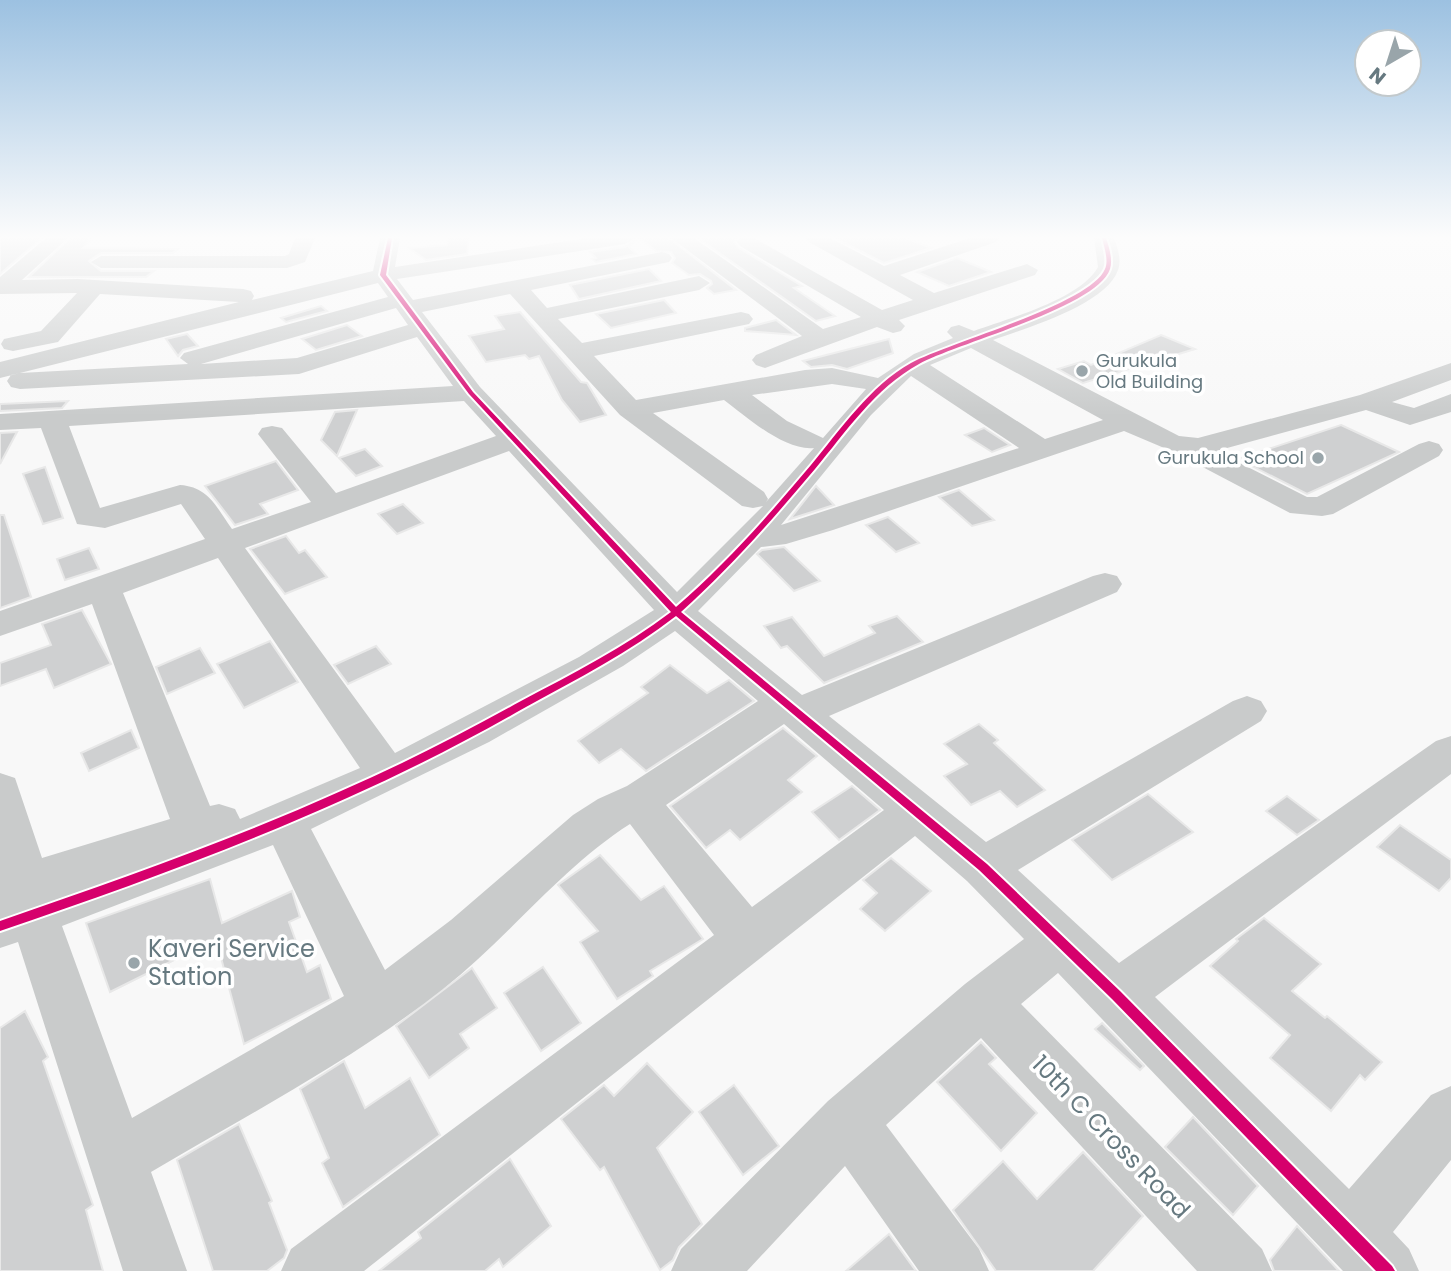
<svg xmlns="http://www.w3.org/2000/svg" width="1451" height="1271" viewBox="0 0 1451 1271" font-family="Poppins,sans-serif">
<rect width="100%" height="100%" fill="#f8f8f8"/>
<!-- building -->
<g fill="#cfd0d1" stroke="#e8e8e8" stroke-width="2">
<polygon points="0,238 42,238 0,274"/>
<polygon points="70,238 92,238 83,248 178,249 173,253 101,253 89,261 101,271 154,271 146,277 29,277"/>
<polygon points="448,238 469,238 467,254 426,260 409,248 447,245"/>
<polygon points="639,238 669,238 736,290 714,294 707,288 712,284 711,281 700,274 689,275 672,263 675,258 671,252 656,251"/>
<polygon points="698,238 737,238 734,242 739,248 802,286 794,288 835,316 816,321"/>
<polygon points="835,238 906,238 931,248 884,263"/>
<polygon points="635,241 629,247 636,254 596,262 592,259 596,258 590,252 625,247"/>
<polygon points="957,258 991,272 949,286 917,272"/>
<polygon points="649,269 661,281 579,299 570,285"/>
<polygon points="664,300 676,313 611,328 596,314"/>
<polygon points="321,306 327,311 286,322 281,318"/>
<polygon points="520,312 581,382 587,383 606,415 580,422 562,400 539,356 529,359 525,355 486,362 469,336 504,329 495,316"/>
<polygon points="776,320 796,335 745,331 745,328"/>
<polygon points="347,325 362,336 316,350 302,339"/>
<polygon points="187,334 198,346 183,350 178,356 166,339"/>
<polygon points="1161,335 1195,349 1083,383 1058,369 1084,361 1091,365"/>
<polygon points="889,339 893,353 847,369 832,365 811,367 803,361"/>
<polygon points="68,401 62,408 0,411 0,404"/>
<polygon points="357,410 337,456 321,440 335,412"/>
<polygon points="1341,425 1399,452 1307,494 1238,459"/>
<polygon points="984,428 1010,445 992,452 965,435"/>
<polygon points="17,432 0,464 0,433"/>
<polygon points="365,449 382,466 356,476 339,458"/>
<polygon points="276,461 298,490 260,504 268,514 235,525 205,486"/>
<polygon points="45,467 63,518 43,524 23,474"/>
<polygon points="816,486 834,505 790,519"/>
<polygon points="959,490 994,520 972,526 939,497"/>
<polygon points="403,504 423,523 397,534 378,514"/>
<polygon points="0,515 4,515 31,597 0,608"/>
<polygon points="888,517 919,543 896,552 866,525"/>
<polygon points="286,536 299,553 305,550 327,577 285,594 250,549"/>
<polygon points="784,547 820,581 794,591 757,554 762,550"/>
<polygon points="89,548 99,569 65,580 57,559"/>
<polygon points="82,610 111,664 54,688 46,669 0,686 0,663 51,645 42,624"/>
<polygon points="897,616 923,642 824,683 787,646 781,648 764,626 792,617 824,656 875,633 869,626"/>
<polygon points="270,641 298,682 244,708 217,664"/>
<polygon points="376,646 391,664 348,684 334,665"/>
<polygon points="200,648 215,673 167,694 156,667"/>
<polygon points="670,665 707,693 729,680 754,701 646,771 621,749 599,763 578,741 648,693 641,687"/>
<polygon points="979,724 998,740 994,743 1045,790 1017,807 1000,791 971,805 944,776 967,764 944,744"/>
<polygon points="783,728 817,756 788,780 802,792 740,840 730,830 706,848 670,806"/>
<polygon points="131,730 139,748 89,771 81,753"/>
<polygon points="852,786 880,810 839,840 812,812"/>
<polygon points="1148,794 1193,832 1112,880 1072,840"/>
<polygon points="1287,796 1319,820 1297,835 1266,811"/>
<polygon points="1400,825 1451,860 1451,878 1439,891 1377,847"/>
<polygon points="600,855 641,900 664,886 703,939 650,971 653,976 617,999 580,942 598,931 558,885"/>
<polygon points="891,858 931,891 885,931 860,909 877,893 863,880"/>
<polygon points="210,879 222,923 292,891 300,917 289,922 307,972 320,965 331,999 244,1044 216,939 110,992 86,923"/>
<polygon points="1264,918 1321,964 1292,991 1325,1018 1327,1016 1382,1062 1365,1080 1360,1075 1331,1111 1270,1058 1290,1035 1210,966 1238,941 1236,939"/>
<polygon points="543,967 581,1023 541,1051 504,993"/>
<polygon points="472,968 497,1008 460,1034 469,1048 429,1078 396,1026"/>
<polygon points="25,1011 48,1057 43,1061 93,1205 86,1210 103,1271 0,1271 0,1028"/>
<polygon points="1102,1023 1144,1066 1140,1070 1095,1029"/>
<polygon points="981,1042 996,1058 989,1064 1037,1113 1001,1151 937,1082"/>
<polygon points="344,1061 365,1108 410,1078 440,1135 343,1207 322,1163 329,1158 300,1089"/>
<polygon points="647,1063 693,1112 657,1148 702,1224 679,1247 673,1260 660,1270 604,1167 600,1170 561,1119 604,1085 614,1096"/>
<polygon points="734,1085 779,1146 743,1175 699,1112"/>
<polygon points="1193,1117 1258,1186 1233,1215 1165,1147"/>
<polygon points="239,1124 272,1201 269,1203 287,1250 284,1258 267,1271 213,1271 177,1160"/>
<polygon points="1083,1152 1143,1216 1093,1271 996,1271 953,1210 1003,1161 1037,1199"/>
<polygon points="510,1159 551,1226 503,1267 499,1259 485,1271 379,1271 421,1238 418,1232"/>
<polygon points="1297,1226 1339,1271 1274,1271 1270,1260"/>
<polygon points="889,1234 916,1271 846,1271"/>
</g>
<g fill="none" stroke-linecap="round" stroke-linejoin="round">
<!-- minor -->
<g fill="#c9cbcb" fill-rule="evenodd">
<path d="M46,238H68L22,280L78,279L243,289L251,291L254,296L252,300L373,271L380,238H400L395,267L587,238H635L625,244L397,279L413,300L662,252L669,254L672,258L669,262L531,290L547,308L699,276L710,283L699,290L558,319L582,343L741,312L749,314L753,319L749,324L594,356L636,400L805,370L832,368L878,378L914,354L953,338L947,332L951,327L959,325L974,331C1007,319 1081,299 1098,267L1094,238H1114C1117,247 1122,259 1118,270C1106,305 1026,328 993,340L1179,436L1198,438L1360,395L1451,363V380L1392,402L1414,408L1451,394V412L1410,425L1366,410L1216,451L1307,497H1317L1419,444L1429,441L1439,444L1443,450L1439,456L1333,514L1322,516L1290,513L1176,453L1124,431L833,530L786,544L761,547L698,611L802,695L1093,576L1105,573L1117,576L1122,584L1117,592L829,716L986,842L1233,701L1247,696L1261,701L1267,711L1261,721L1018,870L1119,963L1436,741L1451,736V774L1155,997L1349,1189L1431,1095L1451,1086V1160L1393,1232L1409,1249L1419,1271H1343L1058,973L1021,1004L1262,1249L1272,1271H1197L981,1038L886,1125L979,1249L989,1271H919L845,1166L747,1271H671L681,1249L828,1101L965,984L1024,939L967,881L915,836L364,1271H281L291,1249L714,935L630,824C562,867 507,939 443,989C353,1060 249,1114 151,1172L187,1271H123L18,942L0,948V773L15,778L42,858L170,819L92,604L0,636V611L205,539L181,504L105,528L77,524L41,428L0,430V414L453,386L417,337L299,374L20,389L11,387L7,381L11,375L20,373L188,364L180,358L184,353L388,297L378,283L0,378V362L239,302L100,294L58,342L13,351L4,349L1,344L4,339L41,331L77,293L0,294V277ZM510,294L620,415L742,506L753,508L763,506L677,592L480,387L422,312ZM396,308L408,325L297,358L201,364ZM971,348L1103,420L1045,439L930,365ZM911,376L1019,448L781,525L871,415ZM832,384L866,389L823,438L787,421L752,395ZM724,400C747,417 784,451 814,448L766,502L768,499L764,492L653,413ZM464,401L496,436L336,493L282,428L272,426L262,428L258,434L311,502L232,529C216,507 209,487 180,485L100,508L69,426ZM509,451L654,610L579,657L395,753L245,548ZM218,558L360,768L240,819L235,809L219,804L210,806L123,593ZM675,631L758,701L627,786L598,799L573,815L451,920L385,970L311,829L489,742L623,666ZM784,724L884,810L752,907L666,805ZM273,845L344,996L132,1118L62,926Z"/>
<polygon points="295,238 315,238 305,262 287,268 101,268 91,262 101,256 285,256 289,254"/>
<polygon points="671,238 694,238 823,329 861,317 740,246 737,242 740,238 754,238 882,310 913,300 809,242 806,238 830,238 884,266 970,238 999,238 996,242 900,275 934,293 1027,264 1038,270 1035,275 899,320 905,326 901,331 893,333 877,327 765,368 756,365 752,360 756,355 802,336"/>
</g>
<defs>
<path id="cycleway" d="M388,238H392L386,275L473,392L676,607C726,564 769,515 811,465C841,429 870,386 911,363C950,342 1091,304 1105,269C1109,260 1104,247 1102,238H1106C1109,247 1113,259 1110,269C1098,307 957,343 919,364C875,388 846,432 815,469C773,519 730,568 681,612L987,864L1120,991L1392,1266L1395,1271H1376L1112,999L979,870L676,616C630,652 577,679 526,707C468,740 408,771 347,798C234,849 117,891 0,931V921C115,881 230,841 341,791C403,764 462,734 521,701C572,674 625,647 671,612L469,394L380,275Z"/>
</defs>
<!-- cycleway casing -->
<use href="#cycleway" stroke="#fff" stroke-width="4"/>
<!-- cycleway -->
<use href="#cycleway" fill="#d6006c" fill-rule="evenodd"/>
</g>
<!-- sky -->
<linearGradient id="sky" x2="0" y2="1"><stop stop-color="#9cc1e1"/><stop offset="0.57" stop-color="#fcfcfc"/><stop offset="1" stop-color="#fcfcfc" stop-opacity="0"/></linearGradient>
<rect width="1451" height="416" fill="url(#sky)"/>
<!-- markers -->
<g fill="#99a5aa" stroke="#fff" stroke-width="2.5">
<circle cx="1082" cy="371" r="7"/>
<circle cx="1318" cy="458" r="7"/>
<circle cx="134" cy="963" r="7"/>
</g>
<g text-anchor="middle" stroke-width="7" stroke-linejoin="round" paint-order="stroke">
<!-- far-poi labels -->
<g font-size="18" fill="#667980" stroke="#fff" text-anchor="start">
<text x="1096" y="367">Gurukula<tspan x="1096" dy="21">Old Building</tspan></text>
<text x="1304" y="464" text-anchor="end">Gurukula School</text>
</g>
<!-- near-poi labels -->
<g font-size="24" fill="#667980" stroke="#fff" text-anchor="start">
<text x="148" y="957">Kaveri Service<tspan x="148" dy="28">Station</tspan></text>
</g>
<!-- near-street labels -->
<g font-size="24" fill="#667980" stroke="#fff">
<text transform="translate(1111 1137) rotate(46)" y="8">10th C Cross Road</text>
</g>
</g>
<!-- north arrow -->
<g transform="translate(1388 63) rotate(219)"><circle r="33" fill="#ffffff" stroke="#c2c9cc" stroke-width="2"/>
<path d="M0-5L12 26L0 18L-12 26Z" fill="#99a5aa"/>
<text y="-10" font-size="19" font-weight="bold" text-anchor="middle" fill="#667980">N</text>
</g>
</svg>
